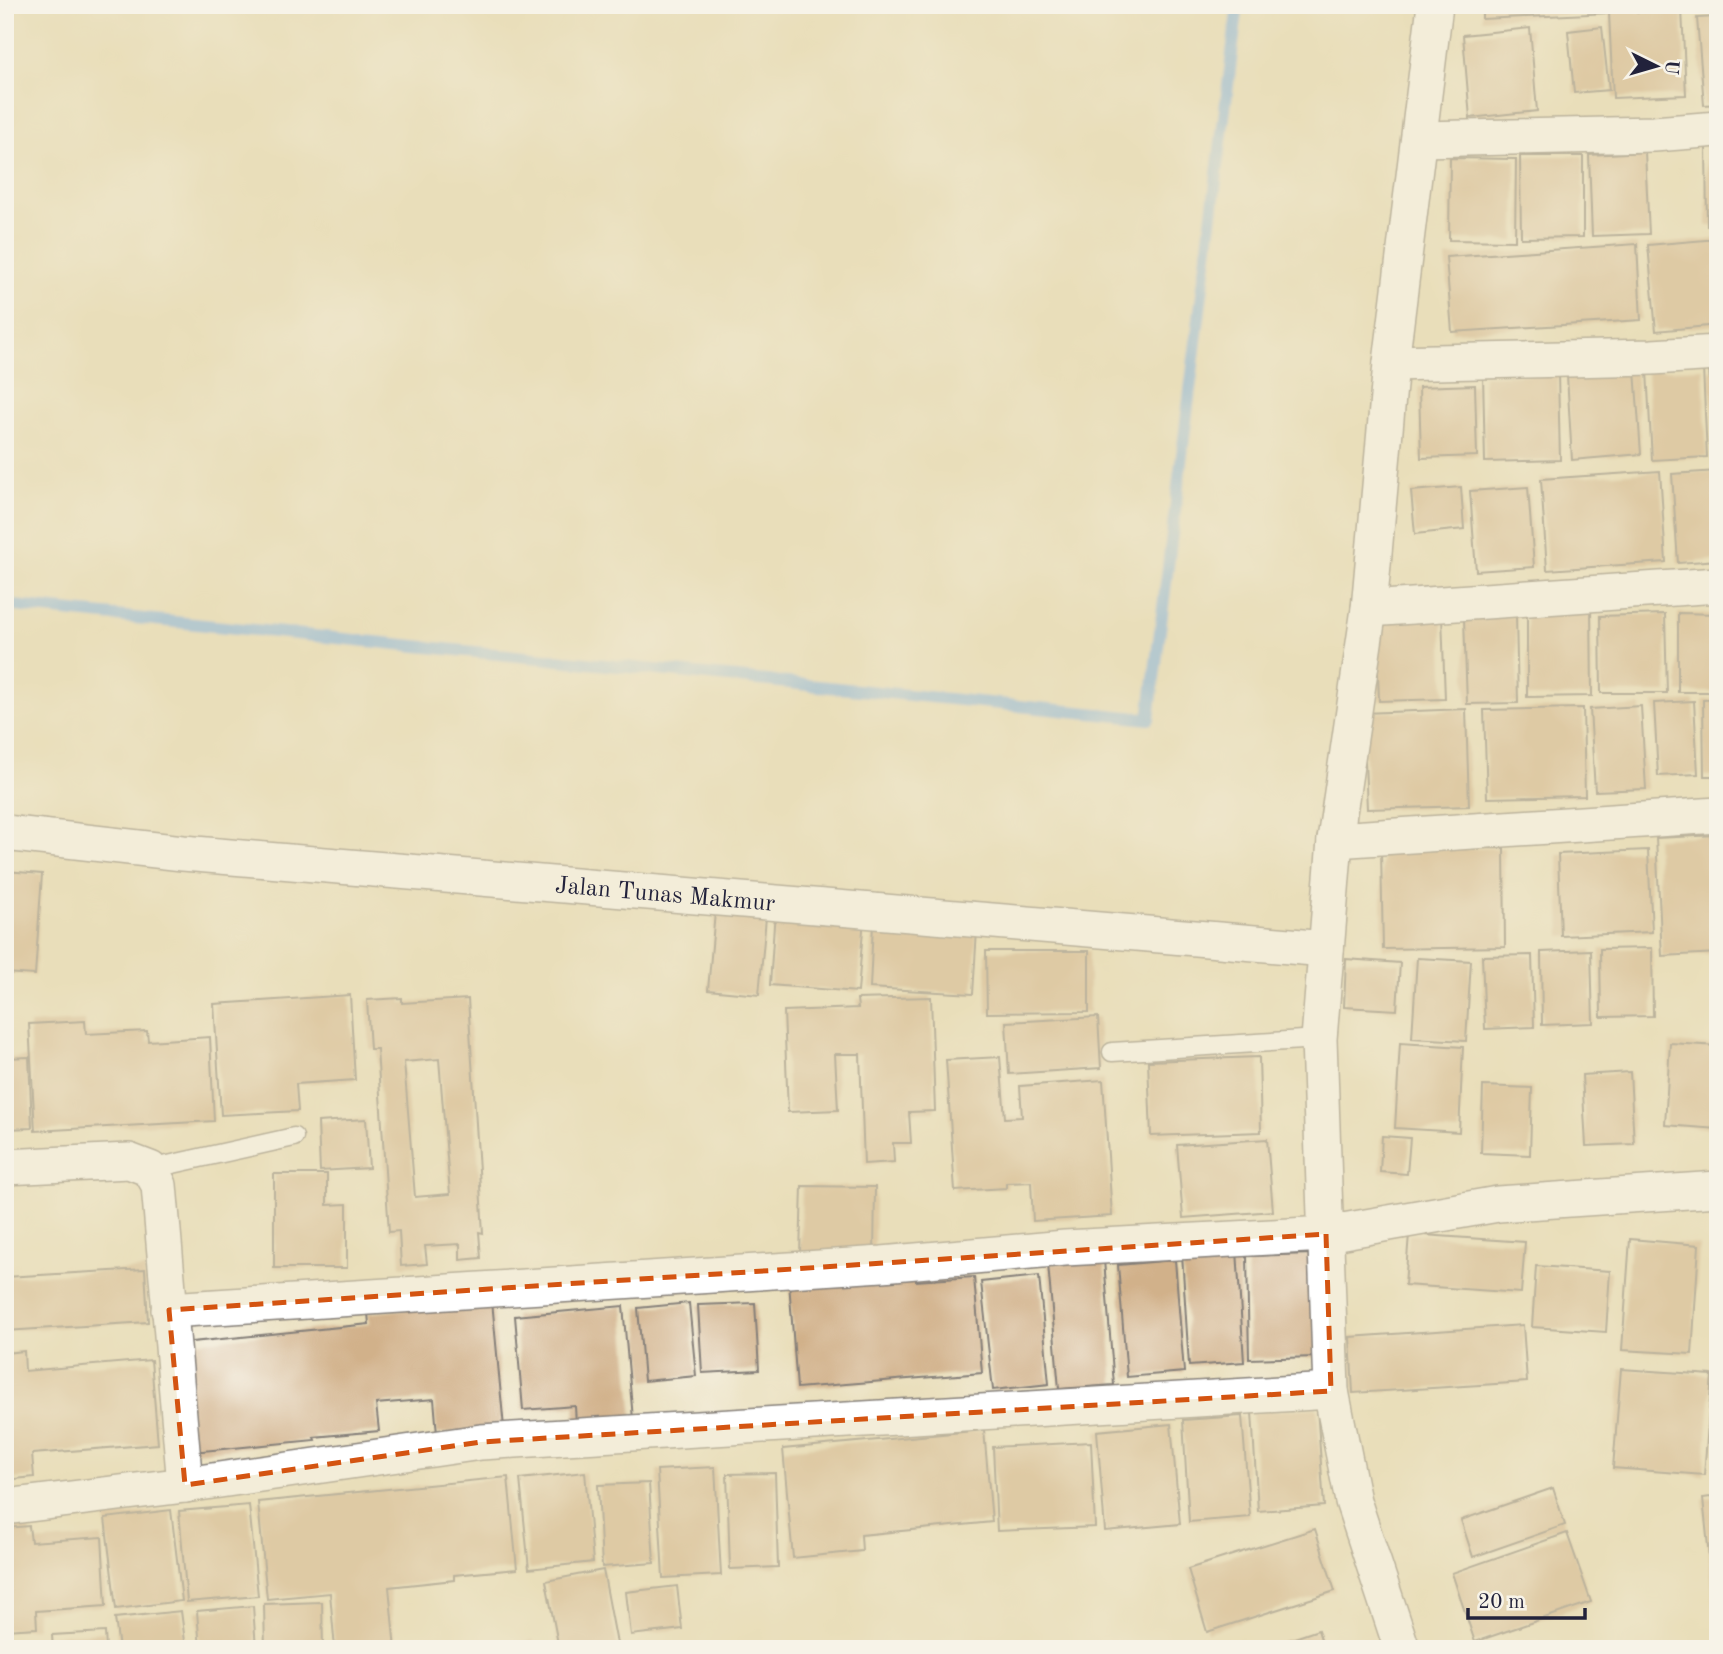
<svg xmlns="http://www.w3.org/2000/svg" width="1723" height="1654" viewBox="0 0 1723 1654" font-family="'Old Standard TT',serif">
<rect width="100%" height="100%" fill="#f7f3e8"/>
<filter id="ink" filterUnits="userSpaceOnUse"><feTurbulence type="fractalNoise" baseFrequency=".0143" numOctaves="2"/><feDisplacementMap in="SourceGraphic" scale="14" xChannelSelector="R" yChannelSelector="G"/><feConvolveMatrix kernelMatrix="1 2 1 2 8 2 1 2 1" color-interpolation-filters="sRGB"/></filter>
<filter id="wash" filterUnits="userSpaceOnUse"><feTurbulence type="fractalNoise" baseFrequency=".00686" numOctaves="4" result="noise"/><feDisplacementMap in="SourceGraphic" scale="28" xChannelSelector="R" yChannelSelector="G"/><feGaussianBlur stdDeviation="1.57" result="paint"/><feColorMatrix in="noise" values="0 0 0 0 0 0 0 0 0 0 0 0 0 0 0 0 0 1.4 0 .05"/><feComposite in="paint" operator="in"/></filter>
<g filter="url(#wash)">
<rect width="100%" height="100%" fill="#e9deba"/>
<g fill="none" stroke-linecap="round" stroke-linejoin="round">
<!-- stream -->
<polyline stroke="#78afe7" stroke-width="12" points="5,605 1149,719 1238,5"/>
</g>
<g id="blocks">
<!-- building -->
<g fill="#d1b18a" fill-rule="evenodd">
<polygon points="1482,5 1637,5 1637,12 1647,11 1646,5 1698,5 1698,9 1682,9 1686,95 1613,98 1609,13 1482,19"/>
<polygon points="1718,17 1718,104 1704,105 1697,18"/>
<polygon points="1602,27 1609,90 1574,93 1568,31"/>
<polygon points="1530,28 1537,111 1470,118 1463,35"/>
<polygon points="1706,146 1718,146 1718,226 1707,226"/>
<polygon points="1645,152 1649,234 1592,236 1589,155"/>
<polygon points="1520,156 1583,156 1583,237 1521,238"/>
<polygon points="1450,158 1516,159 1515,241 1449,240"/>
<polygon points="1717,239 1718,325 1656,331 1648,245"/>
<polygon points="1637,244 1641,320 1452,332 1446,257"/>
<polygon points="1703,368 1707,457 1652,460 1647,371"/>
<polygon points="1718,369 1718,444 1716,444 1709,370"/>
<polygon points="1635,370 1641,454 1572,460 1567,375"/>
<polygon points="1558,374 1560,460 1485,462 1483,375"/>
<polygon points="1475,385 1477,456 1421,458 1419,387"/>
<polygon points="1660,471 1666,562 1547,570 1541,479"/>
<polygon points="1718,471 1718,560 1678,563 1672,474"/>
<polygon points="1461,487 1464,529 1415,534 1411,491"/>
<polygon points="1528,487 1534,567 1476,571 1470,491"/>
<polygon points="1591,606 1592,696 1527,697 1527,607"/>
<polygon points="1678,613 1718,614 1718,692 1678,692"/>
<polygon points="1665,614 1667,693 1601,693 1600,616"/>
<polygon points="1442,616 1445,699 1379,701 1376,618"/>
<polygon points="1516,616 1518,703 1467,704 1464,618"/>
<polygon points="1718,699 1718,776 1704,776 1703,700"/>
<polygon points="1694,701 1698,774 1658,776 1654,703"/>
<polygon points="1641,706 1646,789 1595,791 1590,709"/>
<polygon points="1583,708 1585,796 1487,798 1484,710"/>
<polygon points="1466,709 1469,806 1367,809 1363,713"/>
<polygon points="1718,835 1718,953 1662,956 1656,838"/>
<polygon points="1504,848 1505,947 1383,949 1381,850"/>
<polygon points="1648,850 1652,932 1561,936 1558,854"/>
<polygon points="5,871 42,874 35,975 5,973"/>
<polygon points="775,910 864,917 858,992 770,985"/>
<polygon points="715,912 766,917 759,995 708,990"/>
<polygon points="873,924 977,930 973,994 870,988"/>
<polygon points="1652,948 1653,1016 1601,1017 1600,949"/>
<polygon points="1591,950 1593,1023 1542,1025 1541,952"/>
<polygon points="986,951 1089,951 1089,1012 987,1013"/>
<polygon points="1532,955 1534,1027 1485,1029 1482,956"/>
<polygon points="1417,958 1471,961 1466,1041 1412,1038"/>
<polygon points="1346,959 1400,963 1397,1010 1344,1007"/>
<polygon points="350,995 355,1080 296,1084 298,1111 221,1115 214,1004"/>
<polygon points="931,997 935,1111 909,1112 911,1143 893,1143 894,1162 864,1164 860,1054 835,1054 838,1110 788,1112 784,1011 858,1008 857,999"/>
<path d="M402,998V1003L468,999L483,1233L479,1232L481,1258L460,1260V1244L425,1246L427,1264L401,1266L399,1231L389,1232L377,1049H370L367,1000ZM439,1059L450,1194L415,1197L404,1062Z"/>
<polygon points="1098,1017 1101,1068 1009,1074 1006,1022"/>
<polygon points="85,1021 86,1034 147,1031 148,1041 210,1037 214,1121 35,1131 29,1024"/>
<polygon points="1400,1043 1463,1047 1459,1132 1395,1128"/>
<polygon points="1670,1043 1718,1046 1718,1129 1665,1125"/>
<polygon points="29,1057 32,1128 5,1129 5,1058"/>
<polygon points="1000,1057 1005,1118 1022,1117 1020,1086 1103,1080 1112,1216 1033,1221 1031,1182 1006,1183 1006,1188 955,1191 946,1060"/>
<polygon points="1259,1057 1261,1132 1151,1136 1148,1061"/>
<polygon points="1630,1072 1634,1144 1586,1146 1582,1075"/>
<polygon points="1483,1086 1532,1088 1530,1155 1481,1153"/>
<polygon points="366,1119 369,1168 320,1171 318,1122"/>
<polygon points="1382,1136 1410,1138 1407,1174 1380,1172"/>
<polygon points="1267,1139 1273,1211 1183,1218 1177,1145"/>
<polygon points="274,1174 327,1174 327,1205 347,1204 347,1268 274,1268"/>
<polygon points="802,1186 875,1187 874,1256 800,1255"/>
<polygon points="1409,1234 1525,1242 1521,1293 1405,1285"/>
<polygon points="1630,1239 1699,1245 1692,1354 1622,1350"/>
<polygon points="1237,1250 1244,1362 1189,1366 1182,1254"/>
<polygon points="1314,1254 1317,1357 1249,1359 1247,1256"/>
<polygon points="1104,1260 1114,1385 1059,1389 1048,1264"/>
<polygon points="1175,1260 1184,1372 1127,1377 1118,1265"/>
<polygon points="1536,1266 1610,1271 1606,1332 1532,1327"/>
<polygon points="145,1269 148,1322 5,1331 5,1277"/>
<polygon points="916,1271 916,1281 974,1277 982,1373 797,1388 789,1282"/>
<polygon points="1039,1276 1049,1384 993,1390 981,1282"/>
<polygon points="492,1301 504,1428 437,1434 434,1399 376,1404 379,1431 314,1437 315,1440 193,1452 182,1343 369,1324 368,1313"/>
<polygon points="689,1303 696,1376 644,1381 638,1308"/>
<polygon points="755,1303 759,1370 702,1373 698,1305"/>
<polygon points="623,1306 633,1419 576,1424 575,1406 523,1410 515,1316"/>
<polygon points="1523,1325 1527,1382 1353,1393 1350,1337"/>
<polygon points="24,1351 25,1371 151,1360 158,1444 32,1454 34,1477 5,1480 5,1353"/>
<polygon points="1621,1369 1712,1375 1704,1475 1613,1468"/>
<polygon points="1317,1408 1324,1506 1258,1511 1252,1412"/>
<polygon points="1242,1416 1250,1517 1189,1522 1183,1420"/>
<polygon points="1171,1424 1180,1524 1105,1531 1097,1431"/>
<polygon points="984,1430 992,1522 861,1535 862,1551 793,1558 783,1449"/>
<polygon points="1091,1442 1095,1527 997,1531 993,1447"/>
<polygon points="715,1467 721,1575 663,1578 657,1470"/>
<polygon points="585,1472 593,1562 529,1569 520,1479"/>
<polygon points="775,1473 778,1567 730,1569 727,1474"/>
<polygon points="508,1477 517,1569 454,1575 454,1580 389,1587 395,1649 335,1649 330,1593 267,1599 258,1502"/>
<polygon points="649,1483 654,1563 602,1567 598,1485"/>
<polygon points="1553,1488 1565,1525 1473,1557 1461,1520"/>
<polygon points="1718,1496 1718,1624 1716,1625 1703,1498"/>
<polygon points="249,1505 258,1596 187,1602 179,1511"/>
<polygon points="171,1510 182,1601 116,1609 105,1518"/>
<polygon points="29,1526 31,1542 102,1537 106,1606 36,1611 37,1628 5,1630 5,1528"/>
<polygon points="1315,1529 1335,1591 1207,1632 1188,1569"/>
<polygon points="1567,1533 1591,1602 1475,1642 1452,1573"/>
<polygon points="603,1570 618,1649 559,1649 546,1581"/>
<polygon points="677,1586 682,1629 631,1635 626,1592"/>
<polygon points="322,1602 323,1649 265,1649 264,1604"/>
<polygon points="253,1606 256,1649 200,1649 197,1611"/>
<polygon points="181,1611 186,1649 119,1649 115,1618"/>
<polygon points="1318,1630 1324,1649 1265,1649 1265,1648"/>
<polygon points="105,1632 106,1649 53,1649 52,1635"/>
<polygon points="533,1640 535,1649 502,1649 501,1648"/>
</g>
</g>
</g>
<g filter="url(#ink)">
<use href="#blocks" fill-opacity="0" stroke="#86807a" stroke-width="2"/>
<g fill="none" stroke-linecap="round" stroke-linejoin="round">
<defs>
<g id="service">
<polyline points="1112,1052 1319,1039"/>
<polyline points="150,1169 294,1137"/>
</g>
<g id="minor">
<polyline points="1420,139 1654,134 1718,129"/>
<polyline points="1391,363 1652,357 1718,353"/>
<polyline points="1369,609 1718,585"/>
<path id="s1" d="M5,833L183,853L1326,949"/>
<polyline points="1335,840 1718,815"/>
<polyline points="5,1167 129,1161 150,1169 159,1185 185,1485"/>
<polyline points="169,1310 882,1264 1065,1248 1326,1234 1498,1204 1718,1189"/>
<polyline points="5,1507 185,1485 481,1442 1331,1391"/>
<polyline points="1402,1649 1353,1501 1331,1391 1319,1039 1335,840 1369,609 1391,363 1435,5"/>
</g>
</defs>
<!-- service casing -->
<use href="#service" stroke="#86807a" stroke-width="21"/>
<!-- minor casing -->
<use href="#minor" stroke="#86807a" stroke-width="38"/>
<!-- service -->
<use href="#service" stroke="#fff" stroke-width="18"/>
<!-- minor -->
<use href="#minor" stroke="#fff" stroke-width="35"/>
</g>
</g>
<!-- marked area -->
<path d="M0 0H1723V1654H0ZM1326,1234L1331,1391L481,1442L185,1485L169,1310Z" fill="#e9deba" fill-opacity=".55" fill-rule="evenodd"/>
<path fill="none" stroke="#d45411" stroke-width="5" stroke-dasharray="14 9" stroke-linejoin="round" d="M1326,1234L1331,1391L481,1442L185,1485L169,1310Z"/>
<g text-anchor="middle" stroke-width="6" stroke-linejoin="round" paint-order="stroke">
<!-- street labels -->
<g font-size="24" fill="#22223b" stroke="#f7f3e8">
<text dy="8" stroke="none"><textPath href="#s1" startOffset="663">Jalan Tunas Makmur</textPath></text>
</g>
</g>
<!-- margin -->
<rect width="1723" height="1654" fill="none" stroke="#f7f3e8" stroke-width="28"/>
<!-- north arrow -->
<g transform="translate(1656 66) rotate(95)" stroke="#f7f3e8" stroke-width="5" paint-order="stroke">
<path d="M0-5L12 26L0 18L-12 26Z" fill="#22223b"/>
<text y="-10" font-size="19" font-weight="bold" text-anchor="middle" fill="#22223b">U</text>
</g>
<!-- scale -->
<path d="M1468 1608v10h117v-10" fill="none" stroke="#22223b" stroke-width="3.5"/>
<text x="1478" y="1608" font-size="21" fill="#22223b" stroke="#f7f3e8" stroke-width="5" paint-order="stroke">20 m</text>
</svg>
